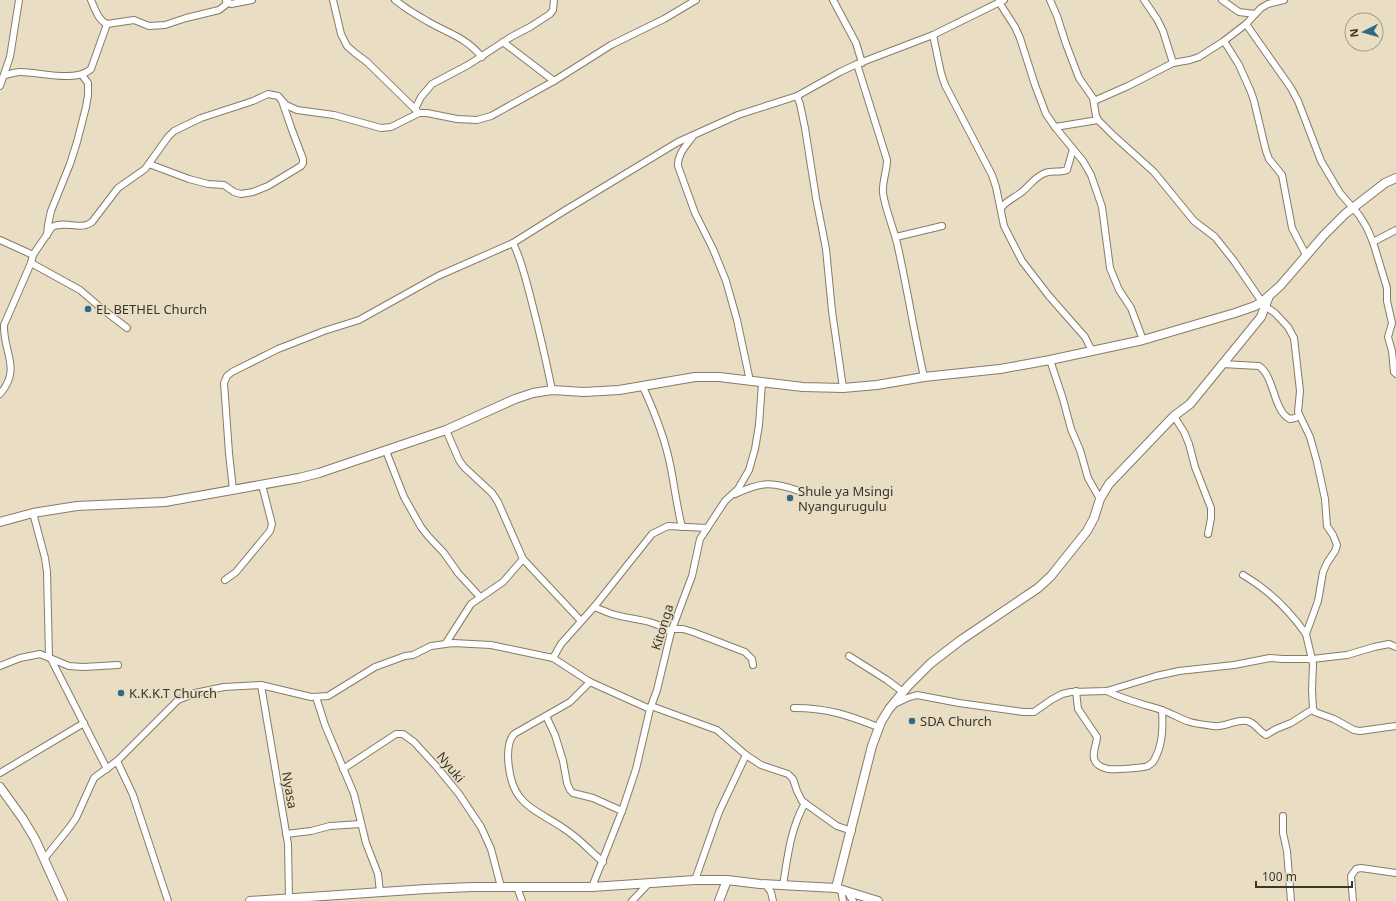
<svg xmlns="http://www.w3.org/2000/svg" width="1396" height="901" viewBox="0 0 1396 901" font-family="'Noto Sans',sans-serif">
<rect width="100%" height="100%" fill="#e9ddc4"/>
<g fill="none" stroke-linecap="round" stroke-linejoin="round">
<defs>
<g id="minor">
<path d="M91,0C95,9 98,20 107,24L134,20L149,26L165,25L186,18L219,10L228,3"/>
<polyline points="333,0 341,34 347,46 355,53 367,62 417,111"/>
<path d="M395,0C405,8 416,15 427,21C449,34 464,36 482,57"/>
<polyline points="833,0 856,43 862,63"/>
<polyline points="1050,0 1057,16 1066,44 1079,78 1093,98 1096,116 1098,120 1114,136 1154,172 1194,221 1215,237 1234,261 1262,302"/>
<polyline points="1144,0 1157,19 1163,31 1173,63"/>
<polyline points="1222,0 1239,12 1255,14"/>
<polyline points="226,1 231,4 252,0"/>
<polyline points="999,2 1015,27 1020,38 1035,85 1046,114 1055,127 1083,161 1091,175 1102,207 1110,268 1119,290 1131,308 1143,340"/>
<polyline points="1246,24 1291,88 1298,101 1321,161 1340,193 1359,215 1367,228 1373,242 1387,288 1387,301 1392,323 1388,337 1392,351 1394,372 1396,374"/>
<polyline points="933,35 941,73 945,85 992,175 996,187 1004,226 1022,261 1049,296 1085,337 1092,351"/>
<polyline points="1224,41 1239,65 1251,92 1254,101 1266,151 1269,159 1282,175 1292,228 1306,255"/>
<polyline points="503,42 554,81"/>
<path d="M857,64L887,160C887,171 882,182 883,193C885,208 893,227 897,243C907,287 914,332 924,377"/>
<path d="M5,75C10,74 15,72 20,72C40,72 76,83 91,69L107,24"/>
<polyline points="0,86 10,57 19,0"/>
<polyline points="797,96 800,104 805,128 816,198 826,249 832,311 843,388"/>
<polyline points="1094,101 1128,86 1173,63 1190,60 1199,57 1224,41 1246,24 1261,8 1268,4 1284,0"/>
<polyline points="415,109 421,97 432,84 468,65 511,37 530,27 550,14 553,10 554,0"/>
<polyline points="1055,127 1098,120"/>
<path d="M693,136C687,145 677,154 678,166L695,213L713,249L726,281L737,320L750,381"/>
<polyline points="149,164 189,179 208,184 224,185 234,192 241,194 253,192 268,186 301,166 303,163 303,159 292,130 282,101"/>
<path d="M1001,208C1008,199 1015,198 1023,191C1031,184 1035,177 1045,173C1053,170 1060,173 1067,170L1073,149"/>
<polyline points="47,235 48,225 51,211 70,164 77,142 86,107 88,95 88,83 82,75"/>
<polyline points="896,237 942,226"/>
<polyline points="0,240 33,255"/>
<polyline points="1373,242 1396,230"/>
<path d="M513,243C522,261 526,281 531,299C539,330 546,360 552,390"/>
<polyline points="31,263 80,290 101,308 127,328"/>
<polyline points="1266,307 1275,313 1288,327 1294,338 1300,391 1298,412 1310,437 1317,462 1325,499 1327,526 1333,535 1337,545 1335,551 1327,563 1323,572 1318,601 1306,634 1313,664 1312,690 1313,709 1315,712 1334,719 1354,730 1360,731 1396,726"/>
<polyline points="1050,360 1063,399 1071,429 1080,450 1088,478 1100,499"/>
<path d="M1222,364L1259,366C1275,377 1273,411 1290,419L1295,418L1299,416"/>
<path d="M643,387C655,413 666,441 671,469C675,489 677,508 682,527"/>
<path d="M0,394C22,368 3,353 4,325L31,263L33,255L52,227C65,220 81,231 92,222L118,188L145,169L168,137L174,131L201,118L253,101L268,94L278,96L286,105L297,110L334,115L381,128L391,127L419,113H427L457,119L477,120L491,116L554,81L611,45L664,19L696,0"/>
<polyline points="1174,416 1184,432 1189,444 1195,467 1211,508 1211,518 1208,534"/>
<polyline points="446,430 459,460 464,467 492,493 498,502 523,559 581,621"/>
<polyline points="386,451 404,497 421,527 428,536 444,553 458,573 480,597"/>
<polyline points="233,490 229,453 224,383 227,376 232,372 278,349 324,331 359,320 438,276 513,243 564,211 678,142 738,115 797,96 840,72 857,64 933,35 1004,0"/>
<path d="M735,494C761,482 772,481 799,491"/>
<polyline points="33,513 45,558 47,572 49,657"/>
<path d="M1243,575C1269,590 1289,610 1306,634"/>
<polyline points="225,580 236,572 270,531 272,524 262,485"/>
<path d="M594,607C600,609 606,612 612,614C632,620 653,619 671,632"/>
<polyline points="672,629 683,629 693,632 745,652 752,659 753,665"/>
<polyline points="446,643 471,604 503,582 523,559"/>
<polyline points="849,656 887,680 903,692"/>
<polyline points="553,658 561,644 594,607 652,534 668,526 707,528"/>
<polyline points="51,659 107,769"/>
<polyline points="0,666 20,658 40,654 69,666 83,667 118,665"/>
<path d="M590,682L570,702L514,734C503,747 509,783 519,796C529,810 549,818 563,828C578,837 590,851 603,862"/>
<polyline points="261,685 288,844 289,899"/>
<path d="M1076,691L1078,709L1097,737C1097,743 1091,755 1095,761C1097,765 1103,768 1108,769C1114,770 1143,768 1148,766C1149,765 1152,763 1153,762C1163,746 1163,728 1162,710"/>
<path d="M1107,691C1124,700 1143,704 1162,710C1171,713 1180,719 1190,722C1197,724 1206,725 1214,726C1224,728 1235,719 1247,721C1256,723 1258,731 1266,735L1276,729L1291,723L1313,709"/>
<polyline points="316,697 325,725 354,794 366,843 378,874 380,892"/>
<polyline points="894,704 907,698 917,695 959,703 1023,712 1034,712 1051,700 1062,694 1071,692 1107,691 1156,676 1179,671 1234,665 1270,658 1283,659 1312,659 1347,655 1374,647 1389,644 1396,647"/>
<polyline points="651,706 717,730 746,755 761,765 788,774 793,779 797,791 802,801 837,826 852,831"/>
<path d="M794,708C827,708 848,715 878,727"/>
<polyline points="546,716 555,735 563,761 567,783 570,790 573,793 593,798 622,811"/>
<polyline points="117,761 133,795 168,901"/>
<polyline points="343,769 396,734 403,734 414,742 436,766 459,794 481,827 491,849 501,887"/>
<polyline points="0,773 84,723"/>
<polyline points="1283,816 1283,833 1287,851 1291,901"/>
<polyline points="286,834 311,831 330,826 361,824"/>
<polyline points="44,859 69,828 76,818 94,778 117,761 178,700 195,693 224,687 261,685 311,697 328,696 375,667 405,656 413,655 431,646 453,643 491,645 553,658 590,682 650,709"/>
<polyline points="695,880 719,812 746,755"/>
<polyline points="765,884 771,892 773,901"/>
<path d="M783,885C788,855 790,830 805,803"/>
<polyline points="517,887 522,901"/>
<polyline points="592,887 622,811 636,769 650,709 657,690 671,632 692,576 700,539 725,501 738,489 749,470 755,449 759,425 762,383"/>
<polyline points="841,890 843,901"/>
<polyline points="847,891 853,901"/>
<polyline points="632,901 649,883"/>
<polyline points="1353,901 1351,876 1356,869 1361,868 1396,873"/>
</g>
<g id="tertiary">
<polyline points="0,522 33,513 77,506 165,502 299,478 319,473 446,430 515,399 533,393 552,390 584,392 619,390 695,377 719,377 803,387 843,388 877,385 924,377 1000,369 1050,360 1143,340 1235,313 1255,306 1262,302 1280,286 1324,235 1345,214 1385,183 1396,178"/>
<polyline points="0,787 23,819 35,839 63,901"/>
<polyline points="836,888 872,746 881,722 889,709 908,686 931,663 961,640 1038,588 1051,576 1087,531 1094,518 1100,499 1109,484 1174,416 1190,404 1261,317 1269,296"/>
<polyline points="250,901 426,889 472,887 592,887 695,880 727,880 760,884 836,888 878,901"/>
<polyline points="719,901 727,880"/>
</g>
</defs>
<!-- minor casing -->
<use href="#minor" stroke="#867c65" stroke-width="8"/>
<!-- tertiary casing -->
<use href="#tertiary" stroke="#867c65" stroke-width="10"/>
<!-- minor -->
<use href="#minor" stroke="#fff" stroke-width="6"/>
<!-- tertiary -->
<use href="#tertiary" stroke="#fff" stroke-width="8"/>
</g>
<!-- markers -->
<g fill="#2f6982" stroke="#e9ddc4" stroke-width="1.5">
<circle cx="88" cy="309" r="4"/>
<circle cx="790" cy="498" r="4"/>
<circle cx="121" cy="693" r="4"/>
<circle cx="912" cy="721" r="4"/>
</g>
<g text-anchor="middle" stroke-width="3" stroke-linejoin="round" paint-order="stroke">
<!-- poi labels -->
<g font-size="13" fill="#3b362c" stroke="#e9ddc4" text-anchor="start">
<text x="96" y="314">EL BETHEL Church</text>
<text x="798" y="496">Shule ya Msingi<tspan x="798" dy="15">Nyangurugulu</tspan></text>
<text x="129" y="698">K.K.K.T Church</text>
<text x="920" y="726">SDA Church</text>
</g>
<!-- street labels -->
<g font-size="13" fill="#3b362c" stroke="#e9ddc4">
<text transform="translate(662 627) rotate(-73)" y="5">Kitonga</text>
<text transform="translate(451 767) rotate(50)" y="5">Nyuki</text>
<text transform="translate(290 790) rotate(80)" y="5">Nyasa</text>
</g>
</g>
<!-- north arrow -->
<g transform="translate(1364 32) rotate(264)"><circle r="19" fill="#e9ddc4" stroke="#a39a87"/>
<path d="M0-3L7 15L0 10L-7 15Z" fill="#2f6982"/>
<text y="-6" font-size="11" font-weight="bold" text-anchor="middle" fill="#3b362c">N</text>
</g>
<!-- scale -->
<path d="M1256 881v6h96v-6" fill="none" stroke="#3b362c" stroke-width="2"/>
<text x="1262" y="881" font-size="12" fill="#3b362c" stroke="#e9ddc4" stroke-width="3" paint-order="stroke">100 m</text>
</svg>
